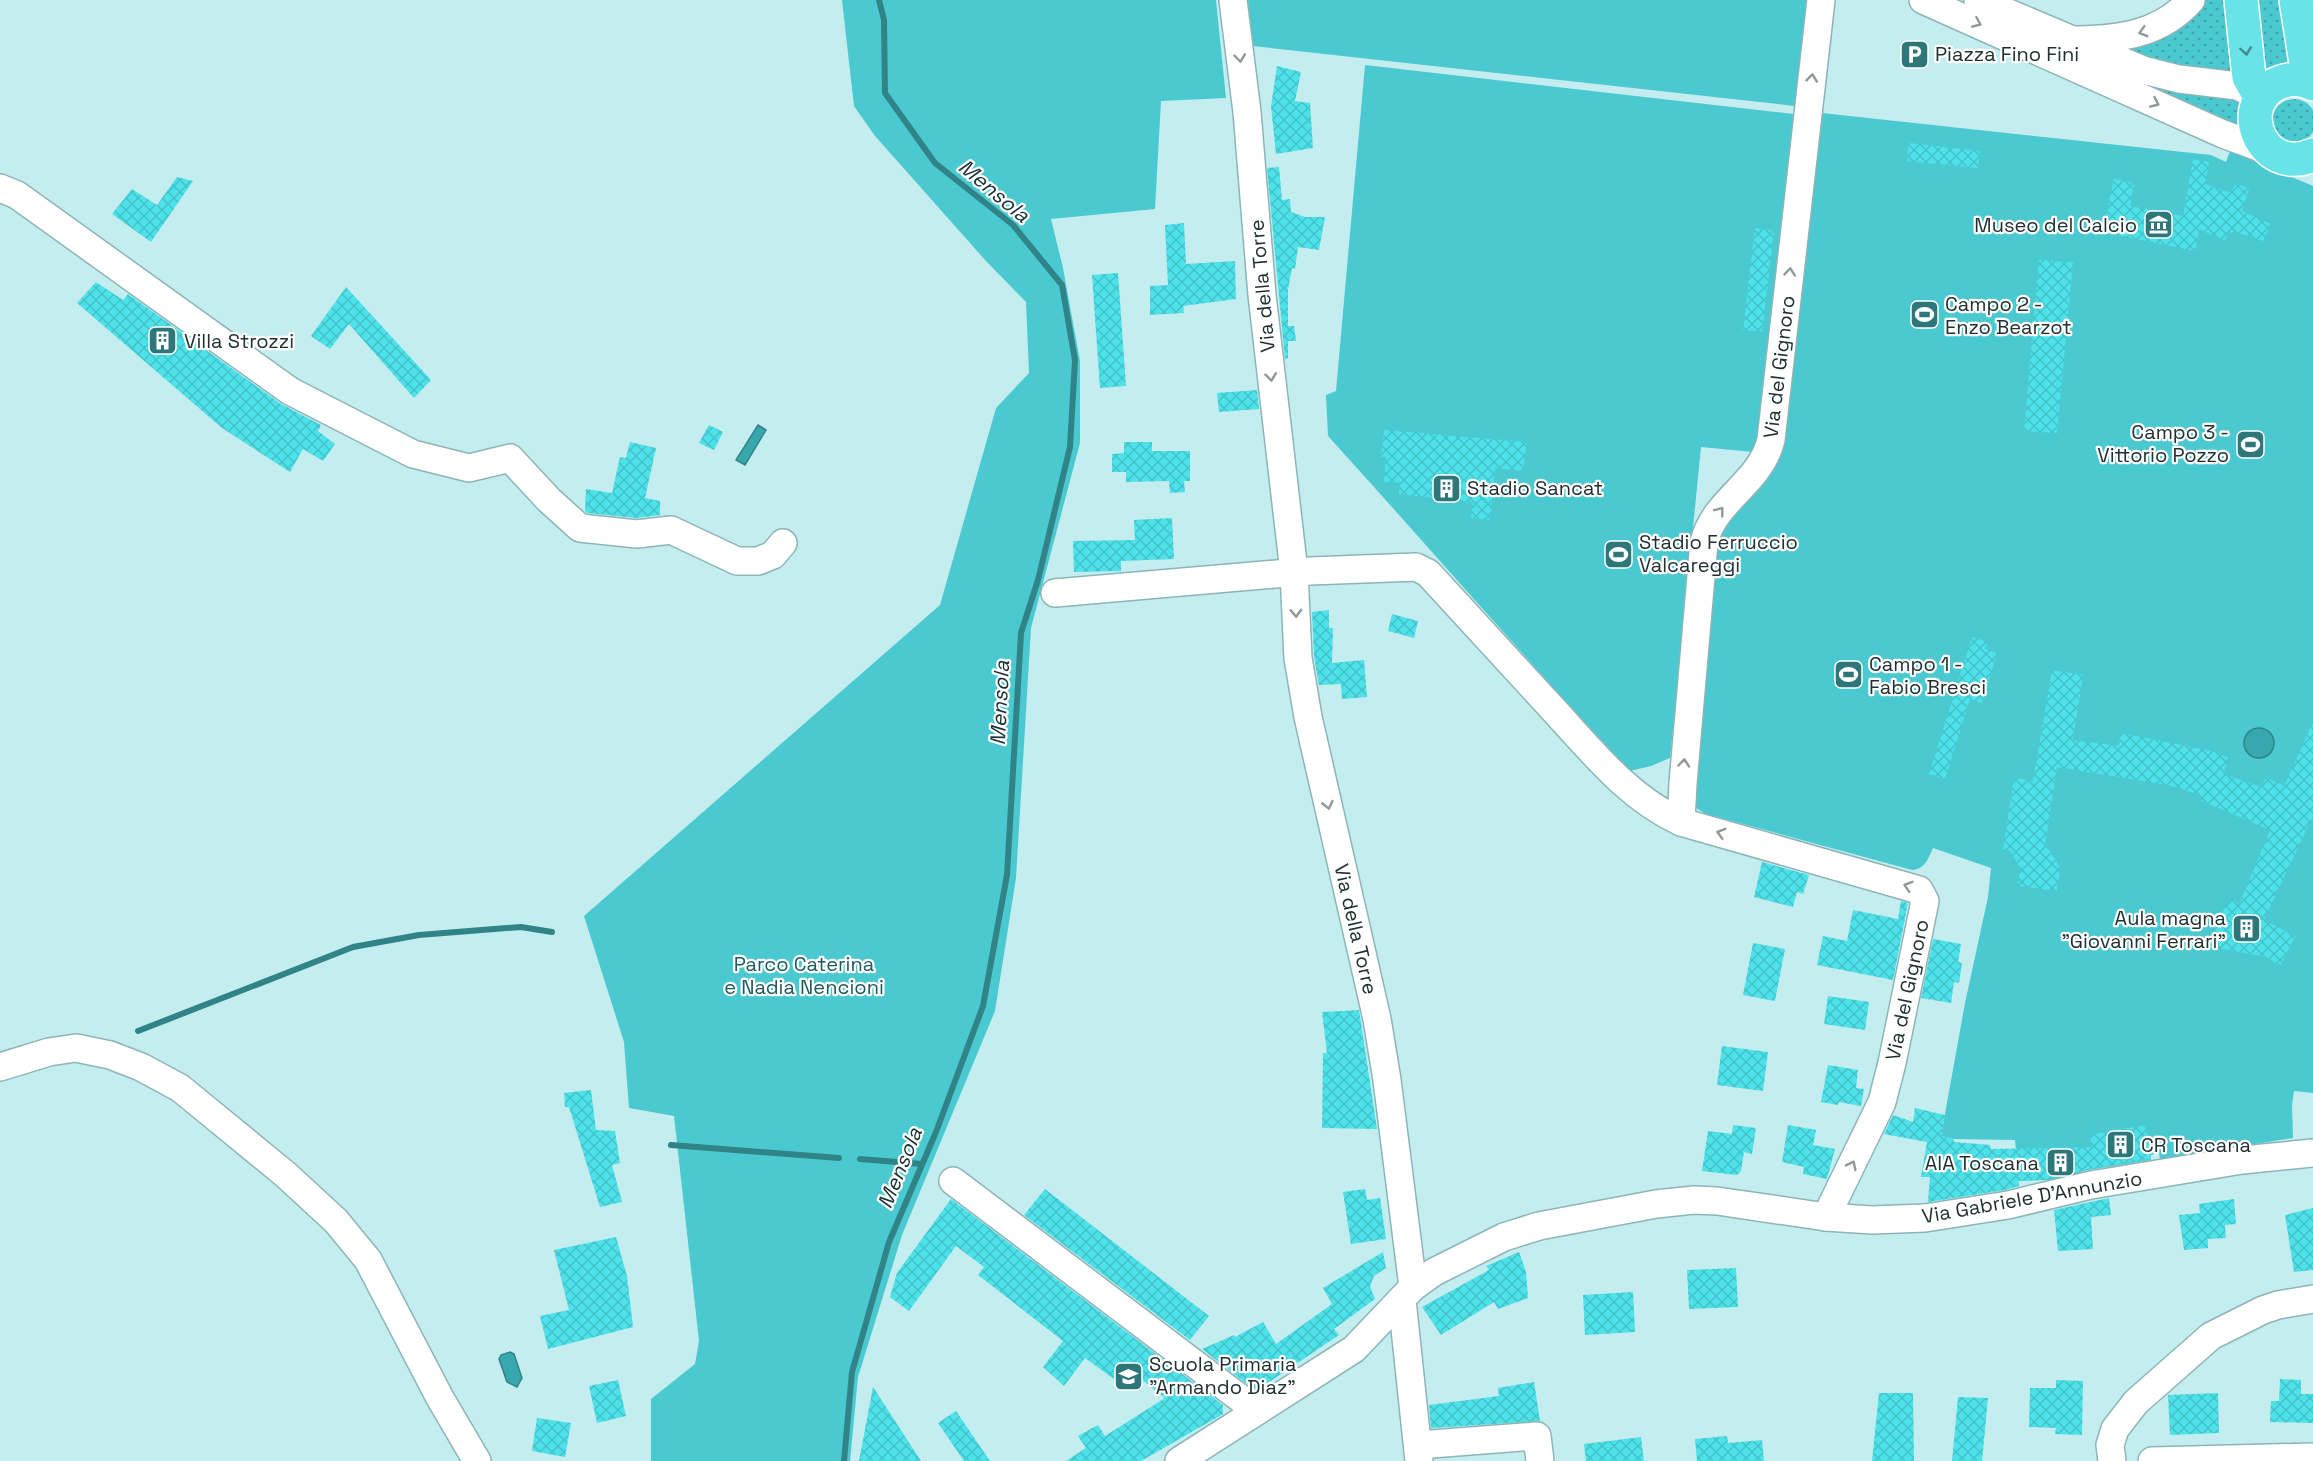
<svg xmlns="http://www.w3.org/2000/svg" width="2313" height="1461" viewBox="0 0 2313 1461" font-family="'Space Grotesk',sans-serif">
<defs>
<pattern id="grass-dots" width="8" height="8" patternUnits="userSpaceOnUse" patternTransform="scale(1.5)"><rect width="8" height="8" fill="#4bc9d0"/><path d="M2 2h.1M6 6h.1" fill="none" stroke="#3ea4a9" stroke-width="1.8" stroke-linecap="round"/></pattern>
<pattern id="building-cross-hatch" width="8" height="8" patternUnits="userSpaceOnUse" patternTransform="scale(1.5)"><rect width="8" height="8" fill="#4de2ea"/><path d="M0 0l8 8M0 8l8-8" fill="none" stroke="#43c2c9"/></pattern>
</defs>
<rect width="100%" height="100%" fill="#c4edef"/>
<!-- grass -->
<g fill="url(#grass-dots)">
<polygon points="2201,0 2227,0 2237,73 2189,70 2129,53 2129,43"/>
<polygon points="2254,0 2284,0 2299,78 2263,74"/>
<polygon points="2120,77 2242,94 2247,131"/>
<circle cx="2294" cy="121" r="22"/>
</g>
<!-- green -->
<g fill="#4bc9d0">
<polygon points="842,0 1216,0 1226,98 1161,101 1155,209 1051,219 1063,268 1080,361 1080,443 1031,628 1016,878 995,1011 902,1235 858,1377 850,1461 651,1461 651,1399 695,1364 699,1341 674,1116 629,1108 624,1042 584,916 940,605 996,408 1029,373 1026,302 986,261 875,136 854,106"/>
<polygon points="1248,0 1809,0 1795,106 1253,46"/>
<path d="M1365,65L1794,114L1761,433L1753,452L1701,447L1670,758L1651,766L1630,771C1527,661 1429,547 1328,436L1326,395L1336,391Z"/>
<path d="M1822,113L2211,155L2226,162L2230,151L2313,186V1093L2294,1091L2292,1105L2293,1138L2160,1159L2159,1153L2151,1155V1160L2082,1171L2078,1179L2019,1181L2015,1140L1954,1139L1941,1136L1965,1003L1988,897L1991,868L1933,848C1928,859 1925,869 1912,870L1706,814L1696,808L1693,799L1714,561L1719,535L1736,510L1764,483L1772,472L1785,439Z"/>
</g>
<!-- water -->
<g fill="#37a8ae" stroke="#308488" stroke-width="1.5">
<polygon points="758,425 766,430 745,465 736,460"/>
<circle cx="2259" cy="743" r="15"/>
<polygon points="510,1352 514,1354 522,1378 517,1387 507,1382 499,1359 501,1355"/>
</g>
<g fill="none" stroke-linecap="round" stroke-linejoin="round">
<!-- stream -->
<g stroke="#308488" stroke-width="6">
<polyline points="138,1031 353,947 419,935 521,927 552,932"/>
<polyline points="671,1145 839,1158"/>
<polyline points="860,1159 922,1164"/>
<polyline points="844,1461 852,1372 889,1242 936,1132 983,1006 1007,875 1021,633 1038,580 1070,447 1075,360 1062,285 1013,225 935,163 885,93 884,20 879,0"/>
</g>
</g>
<!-- building -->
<g fill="url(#building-cross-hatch)">
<polygon points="1277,66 1301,72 1295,101 1310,103 1313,148 1276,154 1271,106"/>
<polygon points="1909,143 1980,151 1978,168 1907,161"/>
<polygon points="2193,159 2209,162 2205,184 2231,193 2236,183 2249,189 2242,211 2271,224 2263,241 2233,231 2232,233 2229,232 2225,241 2199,229 2195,251 2103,232 2114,179 2134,183 2130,206 2183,216"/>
<polygon points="1279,167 1282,200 1290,199 1291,212 1305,217 1325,217 1319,250 1298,247 1295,269 1292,268 1288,290 1288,326 1294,326 1296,341 1288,341 1288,358 1285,359 1267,168"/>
<polygon points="177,177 193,181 151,242 112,214 132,189 157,205"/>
<polygon points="1184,223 1186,264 1235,261 1236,299 1183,306 1184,313 1150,315 1150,286 1168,285 1165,225"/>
<polygon points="1755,228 1774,231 1762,332 1743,330"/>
<polygon points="2039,260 2073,262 2057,433 2024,431"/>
<polygon points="1118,273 1126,386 1100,388 1092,275"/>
<polygon points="96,282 123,300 128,294 281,404 321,425 318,431 335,444 323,461 303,449 290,472 222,428 77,303"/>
<polygon points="346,287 431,380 414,398 349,324 330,349 311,336"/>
<polygon points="1257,390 1259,409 1219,412 1217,393"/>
<polygon points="709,425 723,432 714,450 699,443"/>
<polygon points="1384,430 1527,442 1523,471 1495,468 1490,520 1471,518 1473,502 1399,494 1400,483 1384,482 1386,457 1381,457"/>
<polygon points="630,442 656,448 645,498 660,501 660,515 637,518 587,513 585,511 586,489 612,493 620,457 626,458"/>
<polygon points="1124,442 1152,442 1152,451 1190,451 1190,481 1184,481 1185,492 1170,493 1169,481 1126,482 1126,472 1112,472 1112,454 1124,453"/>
<polygon points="1172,518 1174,559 1121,561 1121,571 1074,572 1073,541 1135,540 1134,520"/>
<polygon points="1329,610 1329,628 1333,628 1332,663 1364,660 1367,697 1342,699 1341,684 1319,685 1314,656 1312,612"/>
<polygon points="1392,614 1418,621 1414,638 1388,631"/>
<polygon points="1972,637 1988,642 1985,649 1997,653 1982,703 1970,699 1945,779 1929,774"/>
<polygon points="2052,670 2083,675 2073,740 2119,746 2121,733 2216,752 2229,758 2223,774 2261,787 2266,777 2284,786 2313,722 2313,816 2264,920 2295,936 2281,965 2261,956 2211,947 2213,931 2218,918 2232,898 2239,905 2270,830 2200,800 2201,795 2168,785 2057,767 2045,844 2060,867 2057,891 2018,886 2020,868 2010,850 2003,849 2014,778 2033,781"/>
<polygon points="1762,862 1809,875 1803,894 1797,892 1793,907 1754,897"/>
<polygon points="1901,901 1908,903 1893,980 1817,965 1823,936 1847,941 1853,910 1898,919"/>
<polygon points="1933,939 1961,944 1958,962 1962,963 1959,983 1954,982 1951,1003 1921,998"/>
<polygon points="1753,943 1785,949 1775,1001 1743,995"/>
<polygon points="1828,996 1869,1002 1865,1030 1824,1024"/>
<polygon points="1359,1010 1377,1129 1322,1128 1323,1053 1327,1053 1322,1012"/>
<polygon points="1722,1046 1768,1052 1763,1091 1717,1085"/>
<polygon points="1828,1065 1858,1070 1856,1088 1864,1089 1861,1106 1839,1102 1838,1105 1821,1102"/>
<polygon points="591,1090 596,1130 615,1131 620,1163 612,1165 622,1202 600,1207 569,1107 565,1107 564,1093"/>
<polygon points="1915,1108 1945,1115 1941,1136 1954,1139 1954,1142 1990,1145 1991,1149 2092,1147 2090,1135 2145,1125 2151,1159 2088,1169 2049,1179 2019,1181 2019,1186 2005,1190 1928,1202 1930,1177 1921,1177 1927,1142 1884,1134 1893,1115 1913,1122"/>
<polygon points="1733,1125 1756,1128 1752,1154 1744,1152 1741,1171 1737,1175 1702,1171 1708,1131 1732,1134"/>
<polygon points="1788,1125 1816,1130 1813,1145 1835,1149 1827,1179 1803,1174 1804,1167 1782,1162"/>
<polygon points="1045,1189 1209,1316 1190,1340 1024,1215"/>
<polygon points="1365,1189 1367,1200 1380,1198 1386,1239 1351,1244 1343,1192"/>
<polygon points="2109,1198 2111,1215 2091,1217 2093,1249 2058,1251 2054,1210"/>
<polygon points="951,1199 1223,1405 1223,1414 1141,1461 1066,1461 1086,1448 1078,1436 1098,1425 1105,1436 1165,1398 1123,1365 1114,1379 1085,1358 1064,1386 1043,1367 1063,1341 978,1275 984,1267 956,1246 909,1311 890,1297 897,1273"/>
<polygon points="2234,1199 2236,1224 2225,1225 2226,1238 2208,1239 2208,1248 2184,1250 2179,1215 2200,1213 2199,1204"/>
<polygon points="2313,1208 2313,1270 2294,1272 2285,1215"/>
<polygon points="616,1237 627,1276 633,1327 548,1349 540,1316 569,1310 554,1250"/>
<polygon points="1383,1252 1386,1268 1374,1276 1370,1286 1375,1299 1334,1329 1339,1335 1256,1391 1202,1349 1234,1335 1235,1337 1263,1322 1276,1344 1332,1304 1323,1288"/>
<polygon points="1519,1252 1526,1272 1528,1298 1498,1309 1494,1302 1441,1335 1422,1307 1489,1270 1486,1266"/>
<polygon points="1736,1268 1738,1307 1689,1309 1687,1270"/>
<polygon points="1633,1292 1635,1332 1585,1335 1583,1295"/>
<polygon points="2280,1379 2301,1380 2301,1394 2313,1394 2313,1423 2270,1422 2271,1401 2279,1401"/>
<polygon points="618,1380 626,1416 597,1423 589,1386"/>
<polygon points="2056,1380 2083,1381 2082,1435 2055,1434 2056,1428 2029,1427 2030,1388 2056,1388"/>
<polygon points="1534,1382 1540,1421 1431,1428 1429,1405 1499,1396 1498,1388"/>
<polygon points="873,1387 921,1461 859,1461"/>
<polygon points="1879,1393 1913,1393 1914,1461 1872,1461"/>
<polygon points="2218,1393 2219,1433 2170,1435 2168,1395"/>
<polygon points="1958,1397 1988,1398 1982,1461 1952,1461"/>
<polygon points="956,1411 990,1461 964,1461 938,1423"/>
<polygon points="537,1418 571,1423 565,1457 532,1451"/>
<polygon points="1727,1436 1728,1443 1762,1440 1764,1461 1697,1461 1695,1439"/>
<polygon points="1641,1437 1644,1461 1586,1461 1584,1444"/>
</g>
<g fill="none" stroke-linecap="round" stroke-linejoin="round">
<defs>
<g id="minor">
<polyline points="1233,0 1247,112 1262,295 1294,572 1298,658 1308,717 1377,1019 1387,1080 1413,1287"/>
<polyline points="1923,0 2223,134 2272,152"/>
<polyline points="1978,0 2143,70 2179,79 2238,86 2261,98"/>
<path d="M2077,40C2121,39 2161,34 2191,0"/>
<polyline points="0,188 17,195 290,391 413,454 469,468 510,458 549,500 580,528 637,534 671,530 737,561 758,561 773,555 783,543"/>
<path d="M1055,593L1310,571L1416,567L1428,573C1469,618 1511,663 1552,708C1592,751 1627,797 1681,822L1919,890L1925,901L1892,1063L1882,1102L1826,1217"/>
<path d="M1681,822L1683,783L1704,542C1715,499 1760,484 1771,440L1821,0"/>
<polyline points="0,1067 49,1052 76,1048 110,1055 141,1067 180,1088 285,1174 336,1221 368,1260 440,1398 477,1461"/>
<polyline points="953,1181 1257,1411"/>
<polyline points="1402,1300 1419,1461"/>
<polyline points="1418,1445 1537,1436 1540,1461"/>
<polyline points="1179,1461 1354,1349 1413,1287 1434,1272 1504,1237 1539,1226 1656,1204 1694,1200 1717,1201 1826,1217 1872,1220 1925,1218 2008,1205 2091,1185 2242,1160 2313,1153"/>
<polyline points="2112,1461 2110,1445 2115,1429 2136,1402 2211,1336 2263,1310 2278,1305 2313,1299"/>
<polyline points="2152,1461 2313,1457"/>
</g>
<g id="major">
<polyline points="2241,0 2249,77 2261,98"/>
<polyline points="2296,0 2309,82"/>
<path d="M2313,84C2303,79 2292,78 2281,82C2231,100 2260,178 2313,155"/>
</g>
</defs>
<!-- minor casing -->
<use href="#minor" stroke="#8db5b7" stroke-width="30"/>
<!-- major casing -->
<use href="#major" stroke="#fff" stroke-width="36"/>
<!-- minor -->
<use href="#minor" stroke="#fff" stroke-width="27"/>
<!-- major -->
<use href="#major" stroke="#68e3e8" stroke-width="33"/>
</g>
<!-- one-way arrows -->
<defs><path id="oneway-chevron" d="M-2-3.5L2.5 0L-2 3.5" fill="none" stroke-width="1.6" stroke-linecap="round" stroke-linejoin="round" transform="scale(1.5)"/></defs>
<g stroke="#909898">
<use href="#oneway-chevron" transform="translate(1977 23) rotate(23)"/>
<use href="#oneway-chevron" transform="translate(2143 32) rotate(164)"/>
<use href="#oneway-chevron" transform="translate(1240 58) rotate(83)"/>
<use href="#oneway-chevron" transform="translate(1812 78) rotate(-84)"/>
<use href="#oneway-chevron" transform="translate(2155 103) rotate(24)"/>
<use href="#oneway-chevron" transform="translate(1790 272) rotate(-84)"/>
<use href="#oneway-chevron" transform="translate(1271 377) rotate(83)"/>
<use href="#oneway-chevron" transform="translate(1720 511) rotate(-52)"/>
<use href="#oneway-chevron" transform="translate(1296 613) rotate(88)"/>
<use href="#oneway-chevron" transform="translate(1684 763) rotate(-85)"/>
<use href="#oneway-chevron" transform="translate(1328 805) rotate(77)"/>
<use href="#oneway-chevron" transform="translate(1721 833) rotate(-164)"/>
<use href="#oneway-chevron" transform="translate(1908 886) rotate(-163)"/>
<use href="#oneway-chevron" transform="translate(1852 1165) rotate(-64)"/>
</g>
<use stroke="#448a8c" href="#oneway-chevron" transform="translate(2246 51) rotate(82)"/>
<!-- icons -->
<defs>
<symbol id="parking-square" viewBox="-11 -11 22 22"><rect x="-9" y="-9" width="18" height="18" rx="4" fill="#2d777b" stroke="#fff"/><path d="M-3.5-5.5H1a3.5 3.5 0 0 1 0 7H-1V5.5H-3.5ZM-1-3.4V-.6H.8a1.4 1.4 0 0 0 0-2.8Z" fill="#fff"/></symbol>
<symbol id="museum-square" viewBox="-11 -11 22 22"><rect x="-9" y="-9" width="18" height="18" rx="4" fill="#2d777b" stroke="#fff"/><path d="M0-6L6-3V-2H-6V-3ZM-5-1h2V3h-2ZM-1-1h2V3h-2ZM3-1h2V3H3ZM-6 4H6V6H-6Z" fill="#fff"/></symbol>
<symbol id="stadium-square" viewBox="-11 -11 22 22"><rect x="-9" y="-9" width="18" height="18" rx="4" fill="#2d777b" stroke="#fff"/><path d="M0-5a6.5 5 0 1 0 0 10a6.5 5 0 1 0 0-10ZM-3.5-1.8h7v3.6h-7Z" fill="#fff"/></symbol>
<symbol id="building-square" viewBox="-11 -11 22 22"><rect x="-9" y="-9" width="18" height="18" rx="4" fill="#2d777b" stroke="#fff"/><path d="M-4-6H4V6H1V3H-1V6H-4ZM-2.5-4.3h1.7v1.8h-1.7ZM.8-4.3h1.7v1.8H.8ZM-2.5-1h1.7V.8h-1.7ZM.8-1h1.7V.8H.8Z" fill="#fff"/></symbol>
<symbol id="school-square" viewBox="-11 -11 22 22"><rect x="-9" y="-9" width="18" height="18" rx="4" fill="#2d777b" stroke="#fff"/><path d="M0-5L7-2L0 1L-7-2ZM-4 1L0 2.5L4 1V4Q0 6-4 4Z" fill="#fff"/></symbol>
</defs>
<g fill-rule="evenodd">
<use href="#parking-square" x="1898" y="38" width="33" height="33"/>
<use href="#museum-square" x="2142" y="208" width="33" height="33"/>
<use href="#stadium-square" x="1908" y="298" width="33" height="33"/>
<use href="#building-square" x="146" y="324" width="33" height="33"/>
<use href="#stadium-square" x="2234" y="428" width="33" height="33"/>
<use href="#building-square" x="1430" y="472" width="33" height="33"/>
<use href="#stadium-square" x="1602" y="538" width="33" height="33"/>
<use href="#stadium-square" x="1832" y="658" width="33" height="33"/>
<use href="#building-square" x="2230" y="912" width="33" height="33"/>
<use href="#building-square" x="2104" y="1128" width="33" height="33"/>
<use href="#building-square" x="2044" y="1146" width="33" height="33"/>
<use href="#school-square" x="1112" y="1360" width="33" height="33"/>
</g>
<g text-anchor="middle" stroke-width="4.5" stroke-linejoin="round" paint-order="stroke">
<!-- poi labels -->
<g font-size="20" fill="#203031" stroke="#fff" text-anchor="start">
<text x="1935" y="61">Piazza Fino Fini</text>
<text x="2137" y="232" text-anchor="end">Museo del Calcio</text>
<text x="1945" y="311">Campo 2 -<tspan x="1945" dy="23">Enzo Bearzot</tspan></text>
<text x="184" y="348">Villa Strozzi</text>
<text x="2229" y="439" text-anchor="end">Campo 3 -<tspan x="2229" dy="23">Vittorio Pozzo</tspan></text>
<text x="1467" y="495">Stadio Sancat</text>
<text x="1639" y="549">Stadio Ferruccio<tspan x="1639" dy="23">Valcareggi</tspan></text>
<text x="1869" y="671">Campo 1 -<tspan x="1869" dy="23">Fabio Bresci</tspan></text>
<text x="2226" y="925" text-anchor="end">Aula magna<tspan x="2226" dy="23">"Giovanni Ferrari"</tspan></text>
<text x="2141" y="1152">CR Toscana</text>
<text x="2039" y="1170" text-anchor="end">AIA Toscana</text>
<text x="1149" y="1371">Scuola Primaria<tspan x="1149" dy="23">"Armando Diaz"</tspan></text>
</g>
<!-- street labels -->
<g font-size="20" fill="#203031" stroke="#fff">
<text transform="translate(1262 286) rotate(-95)" y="7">Via della Torre</text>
<text transform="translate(1779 367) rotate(-83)" y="7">Via del Gignoro</text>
<text transform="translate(1356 929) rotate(77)" y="7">Via della Torre</text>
<text transform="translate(1907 990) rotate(-78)" y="7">Via del Gignoro</text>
<text transform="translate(2032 1197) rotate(-10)" y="7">Via Gabriele D'Annunzio</text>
</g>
<!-- park labels -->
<g font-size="20" fill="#1d5a5d" stroke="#fff">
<text x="804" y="971">Parco Caterina<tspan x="804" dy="23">e Nadia Nencioni</tspan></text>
</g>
<!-- water labels -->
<g font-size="21" font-style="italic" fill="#173031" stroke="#fff">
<text transform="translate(994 191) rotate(40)" y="7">Mensola</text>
<text transform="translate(1000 703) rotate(-87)" y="7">Mensola</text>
<text transform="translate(900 1168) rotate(-68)" y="7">Mensola</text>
</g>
</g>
</svg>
